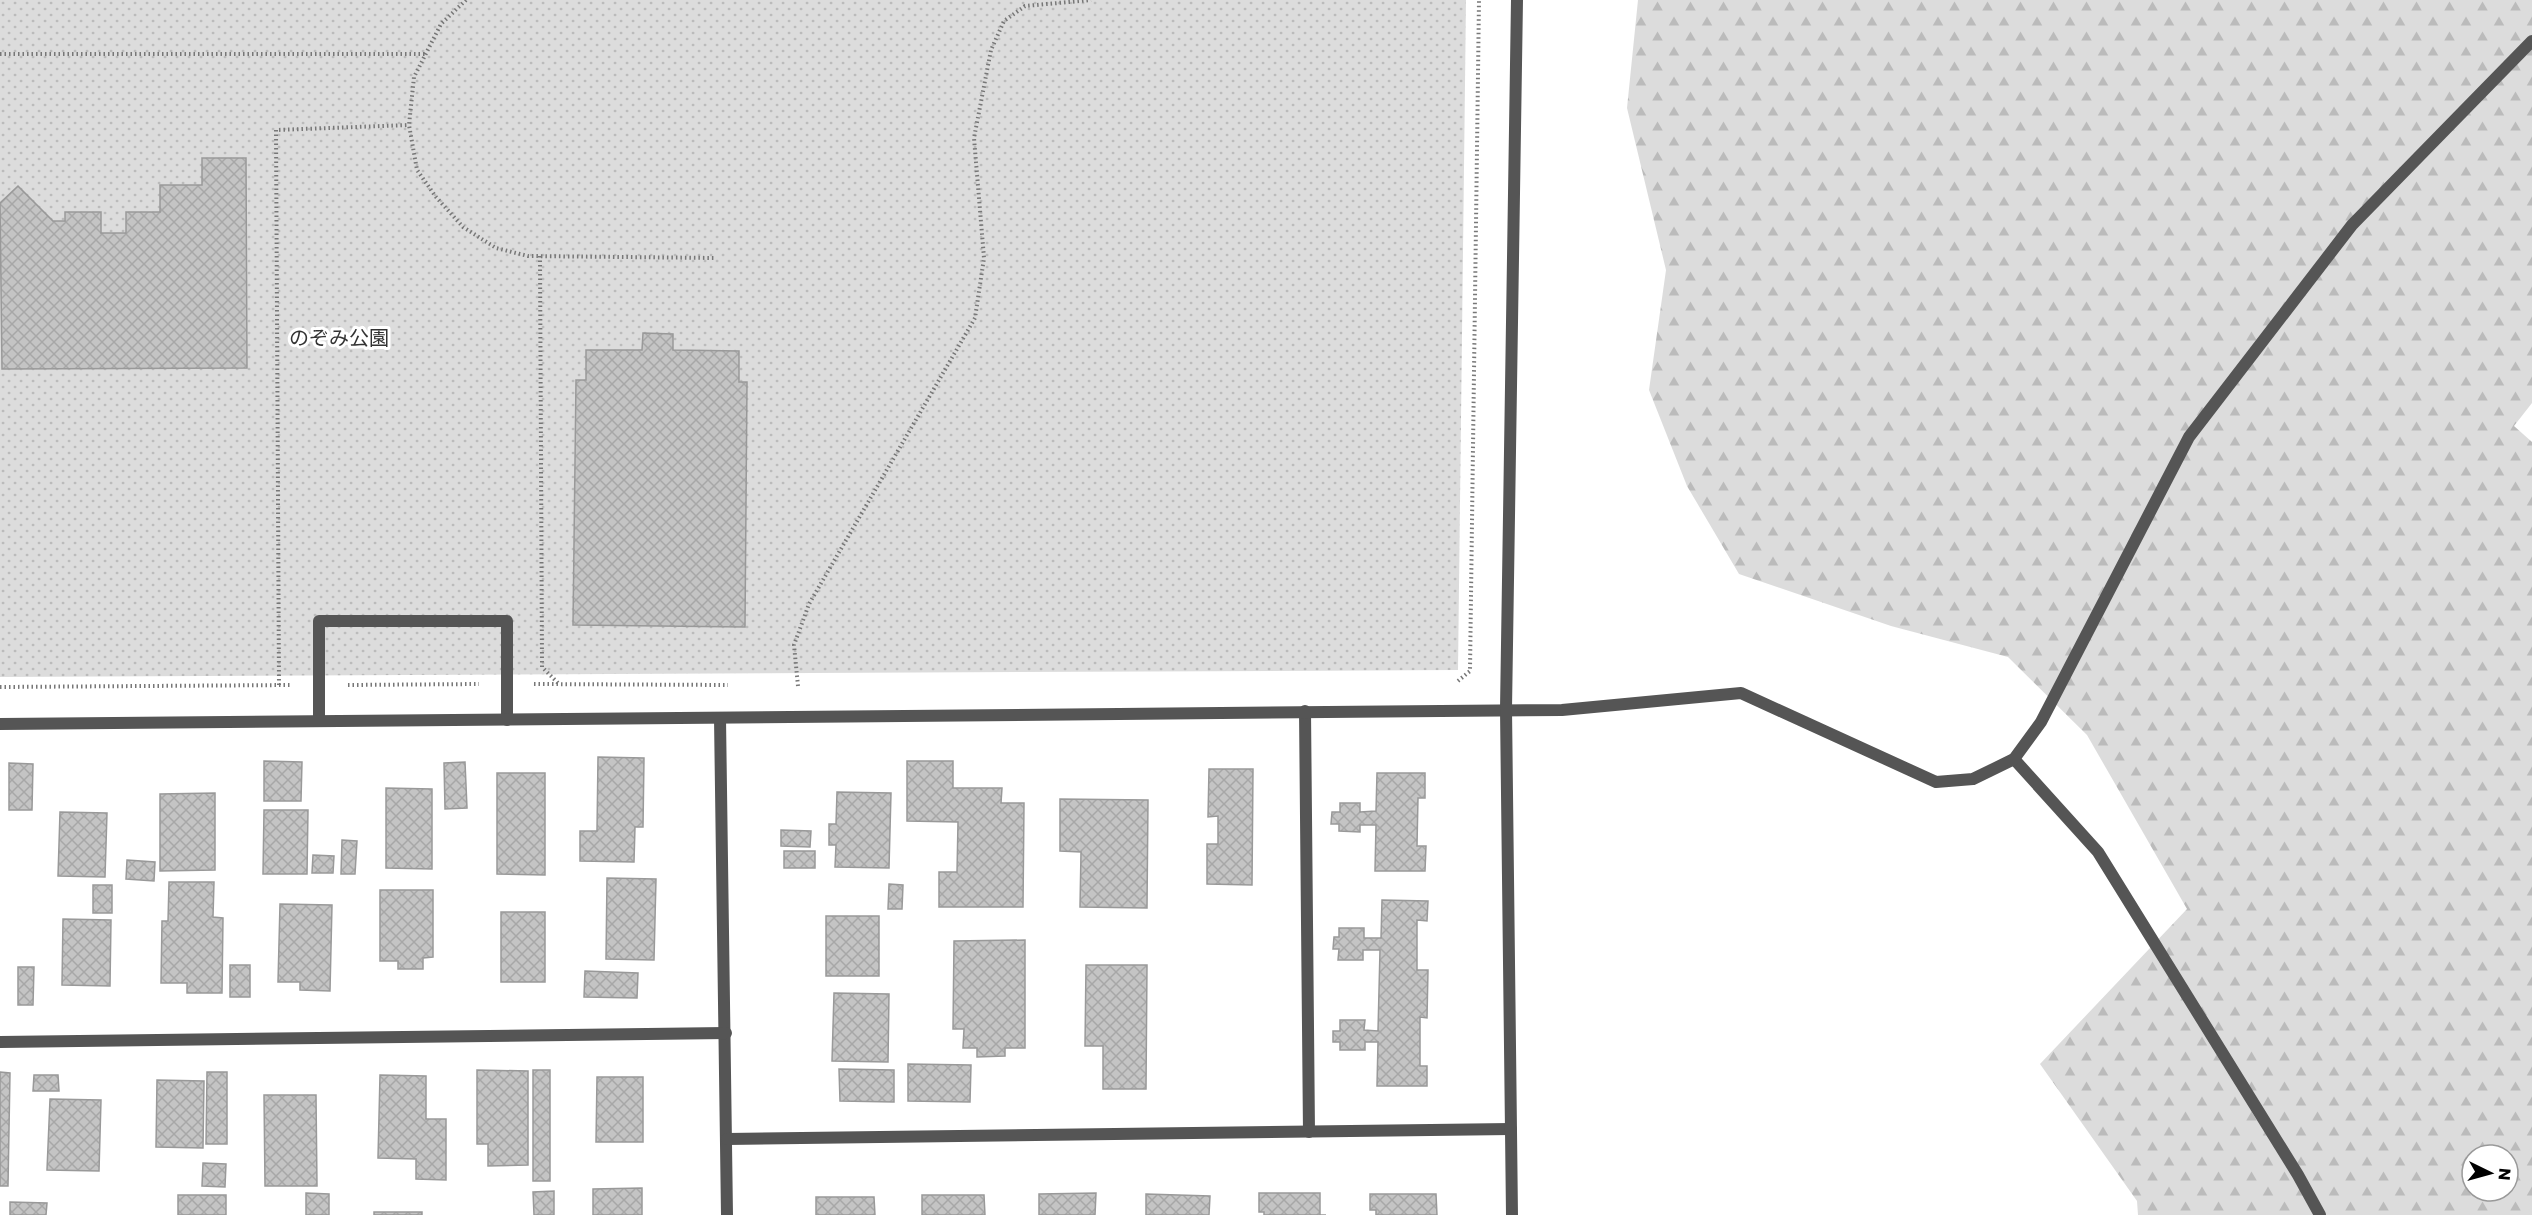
<svg xmlns="http://www.w3.org/2000/svg" width="2532" height="1215" viewBox="0 0 2532 1215" font-family="Poppins,'Noto Sans JP',sans-serif">
<defs>
<pattern id="forest-firs" width="22" height="20" patternUnits="userSpaceOnUse" patternTransform="scale(1.5)"><rect width="22" height="20" fill="#dcdcdc"/><path d="M5 1l3.5 6h-7zM16 11l3.5 6h-7z" fill="#bbb"/></pattern>
<pattern id="park-dots" width="8" height="8" patternUnits="userSpaceOnUse" patternTransform="scale(1.5)"><rect width="8" height="8" fill="#dcdcdc"/><path d="M2 2h.1M6 6h.1" fill="none" stroke="#bbb" stroke-width="1.8" stroke-linecap="round"/></pattern>
<pattern id="building-cross-hatch" width="8" height="8" patternUnits="userSpaceOnUse" patternTransform="scale(1.5)"><rect width="8" height="8" fill="#c4c4c4"/><path d="M0 0l8 8M0 8l8-8" fill="none" stroke="#a7a7a7"/></pattern>
</defs>
<rect width="100%" height="100%" fill="#fff"/>
<!-- forest -->
<path fill="url(#forest-firs)" fill-rule="evenodd" d="M1638,0H2532V403L2514,426L2532,442V1215H2138L2137,1201L2040,1064L2187,909L2087,735L2008,657L1891,626L1739,574L1687,486L1649,390L1666,270L1627,108ZM2472,1155H2508V1191H2472Z"/>
<!-- park -->
<polygon fill="url(#park-dots)" points="0,0 1466,0 1458,670 0,677"/>
<!-- building -->
<g fill="url(#building-cross-hatch)" stroke="#999" stroke-width="1.5">
<polygon points="202,158 246,158 247,368 2,369 0,203 18,186 53,221 65,221 65,212 101,212 101,233 126,233 126,212 160,212 160,185 202,185"/>
<polygon points="643,333 673,334 673,350 739,351 739,382 747,382 745,627 573,625 576,380 586,380 586,350 642,350"/>
<polygon points="598,757 644,758 643,827 635,827 634,862 580,861 580,831 597,831"/>
<polygon points="264,761 302,762 301,801 264,801"/>
<polygon points="907,761 953,761 953,788 1002,788 1001,803 1024,803 1023,907 939,907 939,872 957,872 958,822 907,821"/>
<polygon points="465,762 467,808 445,809 444,763"/>
<polygon points="9,763 33,764 32,810 9,810"/>
<polygon points="1209,769 1253,769 1252,885 1207,884 1207,844 1218,844 1218,816 1208,817"/>
<polygon points="497,773 545,773 545,875 497,874"/>
<polygon points="1377,773 1425,773 1425,798 1418,798 1417,846 1426,846 1425,871 1375,871 1376,825 1360,825 1360,832 1339,831 1339,824 1331,824 1332,812 1340,812 1340,803 1360,803 1360,812 1376,811"/>
<polygon points="386,788 432,789 432,869 386,868"/>
<polygon points="837,792 891,793 889,868 835,867 836,845 829,845 829,824 836,824"/>
<polygon points="215,793 215,870 160,871 160,794"/>
<polygon points="1060,799 1148,800 1147,908 1080,907 1081,852 1060,851"/>
<polygon points="264,810 308,810 307,874 263,874"/>
<polygon points="60,812 107,813 105,877 58,876"/>
<polygon points="781,830 811,831 810,847 781,846"/>
<polygon points="342,840 357,841 355,874 341,874"/>
<rect x="784" y="851" width="31" height="17"/>
<polygon points="313,855 334,856 333,873 312,873"/>
<polygon points="127,860 155,862 154,881 126,879"/>
<polygon points="607,878 656,879 654,960 606,959"/>
<polygon points="169,882 214,882 213,917 223,918 222,993 187,993 187,983 161,983 162,921 168,921"/>
<polygon points="889,884 903,885 902,909 888,909"/>
<rect x="93" y="885" width="19" height="28"/>
<polygon points="380,890 433,890 433,957 423,958 423,969 398,969 398,961 380,961"/>
<polygon points="1382,900 1428,901 1427,921 1417,920 1417,970 1428,970 1427,1018 1420,1017 1420,1066 1427,1066 1427,1086 1377,1086 1378,1042 1365,1042 1365,1050 1340,1050 1340,1042 1333,1042 1333,1031 1340,1031 1340,1020 1365,1020 1364,1030 1378,1031 1380,950 1363,950 1363,960 1338,960 1339,949 1333,949 1334,937 1339,937 1339,928 1364,928 1364,938 1381,938"/>
<polygon points="280,904 332,905 330,991 300,990 300,982 278,982"/>
<rect x="501" y="912" width="44" height="70"/>
<rect x="826" y="916" width="53" height="60"/>
<polygon points="63,919 111,920 110,986 62,985"/>
<polygon points="1025,940 1025,1048 1005,1048 1005,1056 977,1057 977,1048 963,1048 964,1029 953,1029 954,941"/>
<rect x="230" y="965" width="20" height="32"/>
<polygon points="1086,965 1147,965 1146,1089 1103,1089 1103,1046 1085,1046"/>
<polygon points="18,967 34,967 33,1005 18,1005"/>
<polygon points="585,971 638,973 637,998 584,997"/>
<polygon points="834,993 889,994 888,1062 832,1061"/>
<polygon points="908,1064 971,1065 970,1102 908,1101"/>
<polygon points="839,1069 894,1070 894,1102 840,1101"/>
<polygon points="477,1070 528,1071 528,1165 488,1166 488,1144 477,1144"/>
<rect x="533" y="1070" width="17" height="111"/>
<polygon points="0,1072 10,1073 8,1186 0,1186"/>
<polygon points="207,1072 227,1072 227,1144 206,1144"/>
<polygon points="34,1075 58,1075 59,1091 33,1091"/>
<polygon points="380,1075 426,1076 426,1119 446,1119 446,1180 416,1179 416,1159 378,1158"/>
<polygon points="597,1077 643,1077 643,1142 596,1142"/>
<polygon points="157,1080 204,1081 203,1148 156,1147"/>
<polygon points="264,1095 316,1095 317,1186 265,1186"/>
<polygon points="50,1099 101,1100 99,1171 47,1170"/>
<polygon points="203,1163 226,1164 225,1187 202,1186"/>
<polygon points="642,1188 642,1215 593,1215 593,1189"/>
<polygon points="554,1191 554,1215 534,1215 533,1192"/>
<polygon points="306,1193 329,1194 329,1215 306,1215"/>
<polygon points="1096,1193 1095,1215 1039,1215 1039,1194"/>
<polygon points="1259,1193 1320,1193 1320,1215 1326,1215 1264,1215 1264,1212 1259,1212"/>
<polygon points="1146,1194 1210,1196 1209,1215 1146,1215"/>
<polygon points="1370,1194 1436,1194 1437,1215 1376,1215 1376,1210 1370,1210"/>
<rect x="178" y="1195" width="48" height="20"/>
<polygon points="922,1195 984,1195 985,1215 922,1215"/>
<polygon points="816,1197 874,1197 875,1215 816,1215"/>
<polygon points="10,1202 47,1203 46,1215 10,1215"/>
<rect x="374" y="1212" width="48" height="3"/>
</g>
<g fill="none" stroke-linecap="round" stroke-linejoin="round">
<!-- path -->
<g stroke="#777" stroke-width="4" stroke-dasharray="1.5 3" stroke-linecap="butt">
<polyline points="466,0 441,24 414,77 409,125 417,170 436,197 463,227 496,248 528,256 716,258"/>
<polyline points="0,54 426,54"/>
<polyline points="540,256 542,667 558,683"/>
<polyline points="1458,681 1470,671 1479,0"/>
<polyline points="534,684 728,685"/>
<polyline points="279,685 276,130 409,125"/>
<polyline points="348,685 479,684"/>
<polyline points="798,686 794,645 809,604 975,318 984,258 974,138 991,50 1004,21 1025,6 1091,0"/>
<polyline points="0,687 290,685"/>
</g>
<!-- lane -->
<g stroke="#555" stroke-width="12">
<polyline points="319,721 319,621 507,621 507,720"/>
<polyline points="2014,759 2098,852 2298,1175 2320,1215"/>
</g>
<!-- street -->
<g stroke="#555" stroke-width="12">
<polyline points="1305,711 1309,1132"/>
<polyline points="720,718 727,1215"/>
<polyline points="0,724 1562,710 1741,693 1936,782 1973,779 2014,759 2041,722 2189,437 2352,225 2532,41"/>
<polyline points="0,1042 726,1033"/>
<polyline points="727,1139 1511,1129"/>
<polyline points="1512,1215 1506,709 1517,0"/>
</g>
</g>
<g text-anchor="middle" stroke-width="6" stroke-linejoin="round" paint-order="stroke">
<!-- park labels -->
<g font-size="20" fill="#333" stroke="#fff">
<text x="339" y="345">のぞみ公園</text>
</g>
</g>
<!-- north arrow -->
<g transform="translate(2490 1173) rotate(95)"><circle r="28" fill="#ffffff" stroke="#999999" stroke-width="1.5"/>
<path d="M0-4.5L10 22L0 15L-10 22Z" fill="#000000"/>
<text y="-9" font-size="16" font-weight="bold" text-anchor="middle" fill="#000000">N</text>
</g>
</svg>
